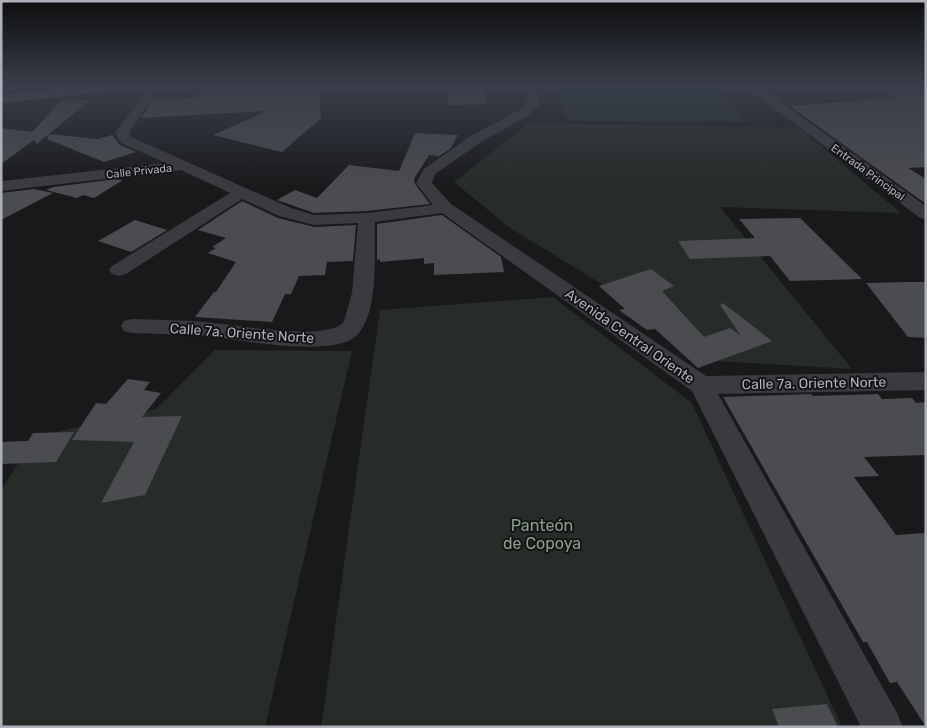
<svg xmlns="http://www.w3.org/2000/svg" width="927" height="728" viewBox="0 0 927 728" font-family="Rubik,sans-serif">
<rect width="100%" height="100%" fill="#19191b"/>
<!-- green -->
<g fill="#262c27">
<polygon points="555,86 712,87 748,122 567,121"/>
<polygon points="529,123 799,128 901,213 720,207 852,369 715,361 615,292 510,228 454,182"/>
<polygon points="553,297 692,403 842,727 321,727 380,310"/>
<polygon points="215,350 352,351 265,727 1,727 1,490 35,437 156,409"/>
</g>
<!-- building -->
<g fill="#4b4c50">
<polygon points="257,86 256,88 319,86 321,118 282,152 213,135 267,111 141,118 153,100 195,98 203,88"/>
<polygon points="484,86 487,104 449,105 447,87"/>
<polygon points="878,88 926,89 926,167 908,168 926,179 926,204 790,106 894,98"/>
<polygon points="90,100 49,134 98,139 112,135 120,145 136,152 104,162 47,139 49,134 37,144 34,140 1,164 1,128 32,132 61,101"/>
<polygon points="415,133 458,135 450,149 439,156 429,155 414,179 415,184 430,204 367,211 314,213 277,200 295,190 317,198 349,165 399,171"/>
<polygon points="116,179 123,180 94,198 83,195 77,198 46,190 53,187"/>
<polygon points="34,189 53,193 1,220 1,193"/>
<polygon points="242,201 278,218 314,227 356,225 353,261 327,262 325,275 299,276 291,294 285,294 272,322 195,317 214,292 216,292 236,262 208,253 216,248 212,247 226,238 198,230"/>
<polygon points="442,215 501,257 504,272 434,275 434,263 424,264 424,258 380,262 380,259 377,260 377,224"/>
<polygon points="800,218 862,279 790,281 770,256 690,259 678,241 755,238 739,219"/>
<polygon points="135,220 167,230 131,252 98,241"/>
<polygon points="651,269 674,286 662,291 704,337 730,328 741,336 720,305 723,303 772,341 698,368 655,329 647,330 619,310 625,309 599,286"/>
<polygon points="907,282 926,282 926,338 908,337 866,283"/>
<polygon points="128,379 150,382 144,390 161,393 142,417 182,416 145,495 101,503 134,442 72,440 96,403 106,404"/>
<polygon points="811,394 813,396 878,394 882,399 912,398 916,403 926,402 926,455 864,457 879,476 854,477 896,535 926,533 926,727 897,682 890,683 867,642 863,642 723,397"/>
<polygon points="74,432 56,462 1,464 1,442 28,441 33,433"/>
<polygon points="827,704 838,727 779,727 772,709"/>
</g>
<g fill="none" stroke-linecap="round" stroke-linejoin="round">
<!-- minor -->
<g fill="#3b3b3f" fill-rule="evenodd">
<path d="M150,86H160L129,133L131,137L291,208L314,215L367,213L433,205L416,183L424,169L471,136L521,109L527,104V86H537L539,105L529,115L481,142L435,174L432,183L451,204L706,376L926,372V390L718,394L897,713L903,727H861L692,391L442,213L375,222C374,252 379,311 358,334C337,359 239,340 209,336C183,334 157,334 132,333L124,331L121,326L124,321L132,319C156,320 181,320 205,322C231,324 331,343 344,321L352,293L358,223L314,225L279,216L242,199L126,274L119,276L112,274L109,270L112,266L230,193L181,170L1,191V181L166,163L121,143L115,133Z"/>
<polygon points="737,86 751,86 766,92 926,206 926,219 920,218 758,96"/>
</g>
<!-- major -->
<g fill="#57585e" fill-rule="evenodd">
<polygon points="84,86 124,86 118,90 1,103 1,95"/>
<polygon points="735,86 749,86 749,87 743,91"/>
</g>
</g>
<!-- sky -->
<linearGradient id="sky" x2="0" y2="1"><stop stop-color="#0e0e0f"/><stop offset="0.46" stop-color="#383e4a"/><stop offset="1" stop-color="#383e4a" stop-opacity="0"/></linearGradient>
<rect width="927" height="188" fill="url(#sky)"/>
<g text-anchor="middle" stroke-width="4" stroke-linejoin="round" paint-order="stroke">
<!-- far-street labels -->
<g font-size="11" fill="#adb1b9" stroke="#141416">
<text transform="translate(139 171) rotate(-6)" y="4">Calle Privada</text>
<text transform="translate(868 172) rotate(36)" y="4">Entrada Principal</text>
</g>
<!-- street labels -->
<g font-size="14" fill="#adb1b9" stroke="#141416">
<text transform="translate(242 333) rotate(4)" y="5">Calle 7a. Oriente Norte</text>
<text transform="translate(630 336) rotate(35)" y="5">Avenida Central Oriente</text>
<text transform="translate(814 383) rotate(-1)" y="5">Calle 7a. Oriente Norte</text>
</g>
<!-- near-park labels -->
<g font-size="16" fill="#87a189" stroke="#141416">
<text x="542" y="531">Panteón<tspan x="542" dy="18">de Copoya</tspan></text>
</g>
</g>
<!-- border -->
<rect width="927" height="728" fill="none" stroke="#adb1b9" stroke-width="5"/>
</svg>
